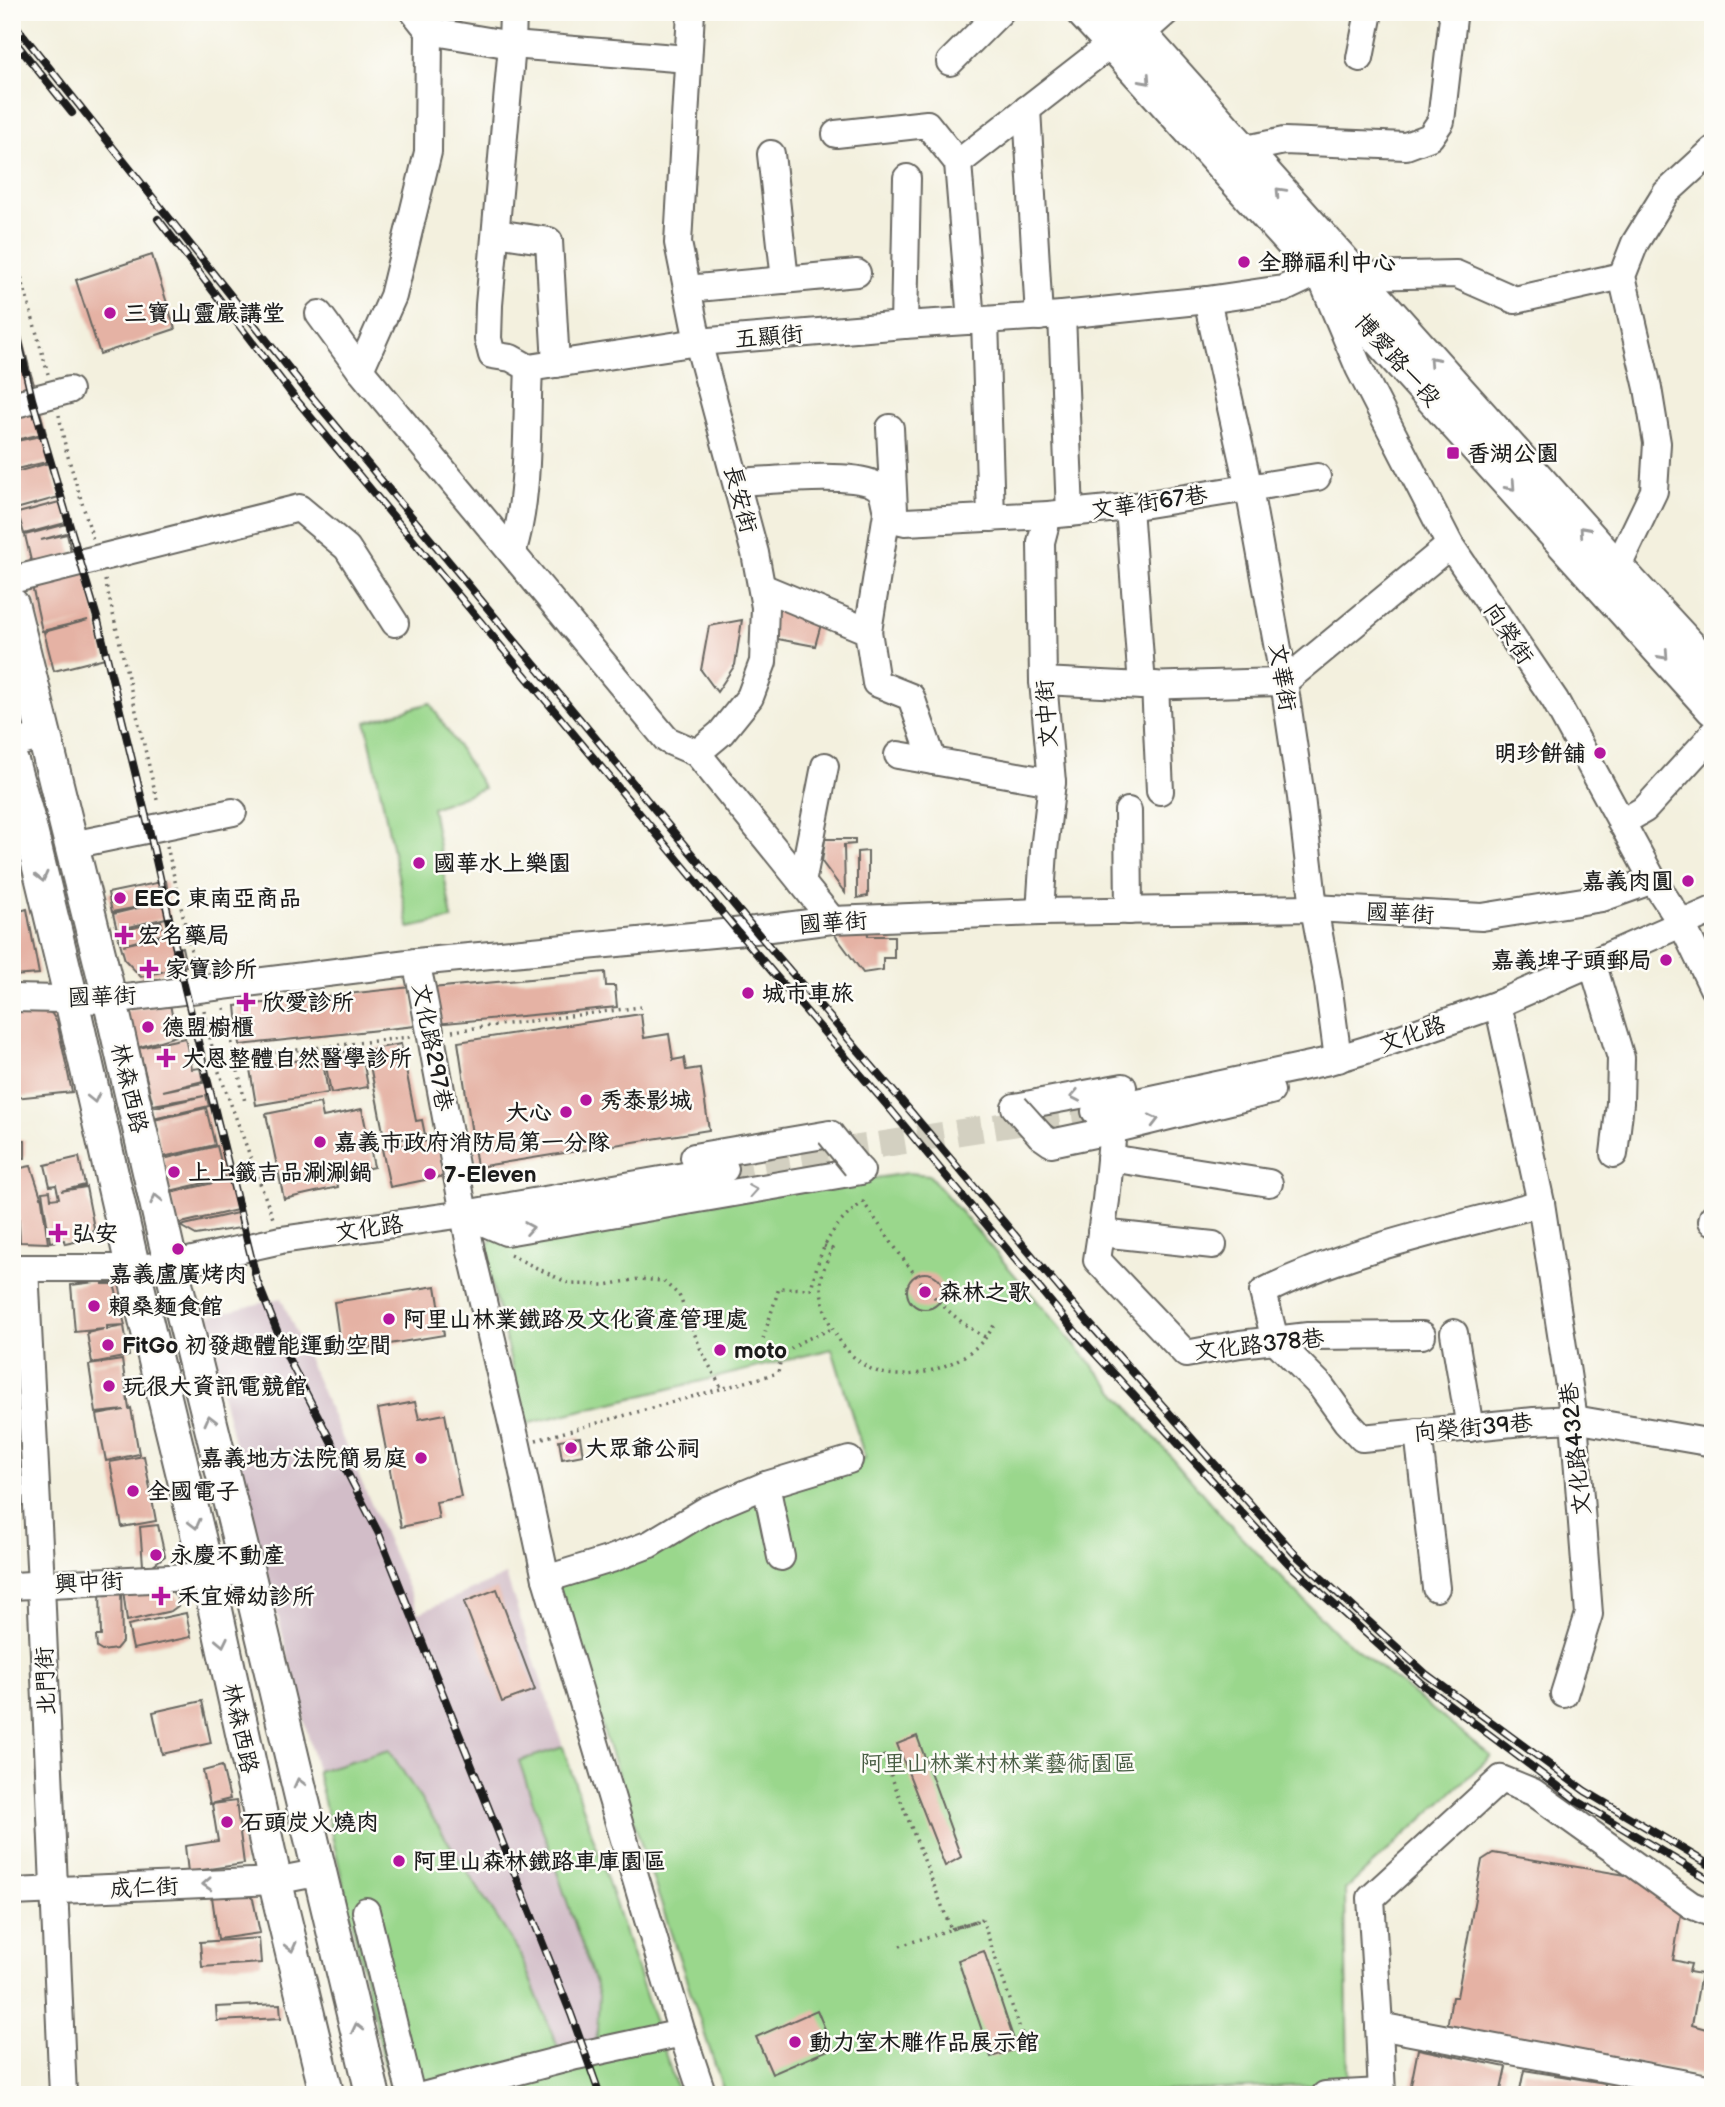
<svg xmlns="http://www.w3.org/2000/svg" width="1725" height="2107" viewBox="0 0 1725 2107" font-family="'Balsamiq Sans','LXGW WenKai TC',sans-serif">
<rect width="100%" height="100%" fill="#fdfcf7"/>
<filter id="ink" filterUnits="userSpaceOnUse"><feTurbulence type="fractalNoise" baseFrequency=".0143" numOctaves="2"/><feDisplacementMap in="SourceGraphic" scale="14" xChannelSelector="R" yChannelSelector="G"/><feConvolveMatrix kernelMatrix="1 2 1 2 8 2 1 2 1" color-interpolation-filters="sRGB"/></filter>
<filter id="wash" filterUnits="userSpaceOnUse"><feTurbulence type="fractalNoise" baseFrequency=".00686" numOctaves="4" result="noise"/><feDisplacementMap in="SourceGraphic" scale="28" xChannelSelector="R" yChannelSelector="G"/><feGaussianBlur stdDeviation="1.57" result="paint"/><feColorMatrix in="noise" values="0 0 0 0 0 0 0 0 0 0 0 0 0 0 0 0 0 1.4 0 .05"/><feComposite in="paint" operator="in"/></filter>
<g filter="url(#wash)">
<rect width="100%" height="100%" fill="#f3f0de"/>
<!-- industrial -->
<polygon fill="#d2bdc8" points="281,1298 419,1613 506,1575 563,1747 519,1761 599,1995 596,2050 563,2061 519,1952 389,1751 317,1771 203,1318"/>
<!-- green -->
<g fill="#9ad78c" stroke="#5b7a54" stroke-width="2">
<polygon points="430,703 484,788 432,808 452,919 409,928 366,722"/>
<polygon points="908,1173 929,1175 1227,1522 1335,1632 1491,1756 1345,1890 1348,2084 1062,2095 725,2095 554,1583 865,1458 832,1349 526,1424 484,1252 493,1237"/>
<polygon points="563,1747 679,2095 392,2095 317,1771 389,1750 519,1952 563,2060 596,2049 599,1995 519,1761"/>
</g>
<g id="blocks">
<!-- building -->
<g fill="#e5b2a4">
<polygon points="152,255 175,329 100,354 76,280"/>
<polygon points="19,328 29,367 12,371 12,329"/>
<polygon points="29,368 36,391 12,398 12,373"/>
<polygon points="38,404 46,433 12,441 12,411"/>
<polygon points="45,435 51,461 12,470 12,442"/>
<polygon points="49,463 59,497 16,509 12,494 12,473"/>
<polygon points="63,501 69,522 24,534 18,513"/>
<polygon points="67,524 70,532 41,540 67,534 72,555 32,565 25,535"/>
<polygon points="85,568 105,658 54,671 44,632 88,620 42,631 31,581"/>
<polygon points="772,607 823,617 815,646 772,638"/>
<polygon points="742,620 735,665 717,692 701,670 709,626"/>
<polygon points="825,839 855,839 855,844 844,845 845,893 822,862"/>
<polygon points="868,851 868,896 857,898 857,852"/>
<polygon points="166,881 169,900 166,900 170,917 117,930 113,914 154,904 112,912 108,893"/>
<polygon points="27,909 39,974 12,976 12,913"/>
<polygon points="161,921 164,934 123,945 173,934 175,949 182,947 186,966 141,977 125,960 117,932"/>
<polygon points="867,925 868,936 894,936 894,958 883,958 883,970 863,973 829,927"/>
<polygon points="605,972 606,986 615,986 617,1007 435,1024 432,988"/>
<polygon points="411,987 415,1026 240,1045 236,1006"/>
<polygon points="170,1004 176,1036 137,1048 125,1011"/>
<polygon points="45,1010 52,1014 57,1022 72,1092 15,1098 12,1011"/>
<polygon points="641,1014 644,1038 669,1034 673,1060 684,1058 686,1070 700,1068 709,1130 477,1167 458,1042"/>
<polygon points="185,1038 192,1069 200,1068 203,1081 163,1091 207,1082 209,1094 206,1095 209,1106 153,1119 151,1108 204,1096 153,1105 139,1048"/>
<polygon points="401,1044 416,1121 422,1120 425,1135 385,1142 367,1050"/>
<polygon points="355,1050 357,1060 363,1059 368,1087 331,1093 324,1055"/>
<polygon points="322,1056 328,1093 256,1105 250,1069"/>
<polygon points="320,1103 323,1117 362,1109 374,1167 336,1175 338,1187 284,1199 266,1114"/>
<polygon points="206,1108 215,1145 163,1157 154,1120"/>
<polygon points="438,1139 445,1176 390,1187 382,1149"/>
<polygon points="12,1140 25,1140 25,1158 16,1158 16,1169 31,1166 42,1200 48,1243 20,1242 16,1172 17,1245 12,1245"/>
<polygon points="217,1146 225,1178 170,1191 163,1159"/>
<polygon points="79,1157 85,1185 61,1191 86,1187 94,1228 93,1232 84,1240 65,1244 64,1240 50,1242 42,1192 50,1191 51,1199 59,1198 56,1185 50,1186 45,1165"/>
<polygon points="230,1179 237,1210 177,1224 170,1193"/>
<polygon points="237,1213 240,1228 196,1235 180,1226"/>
<circle cx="925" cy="1291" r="18"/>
<polygon points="103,1281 103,1284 114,1284 125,1325 107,1326 107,1329 124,1326 129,1356 92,1363 87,1333 104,1329 75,1332 71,1285"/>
<polygon points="436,1286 444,1335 341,1352 334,1302"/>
<polygon points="122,1360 129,1409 131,1408 139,1454 106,1461 97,1415 124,1410 96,1413 89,1365"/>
<polygon points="415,1402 419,1419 445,1414 461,1497 436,1502 439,1519 401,1527 378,1409"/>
<polygon points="580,1437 583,1455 562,1459 559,1440"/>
<polygon points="144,1456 156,1521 122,1527 110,1462"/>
<polygon points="158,1525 165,1556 153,1565 143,1565 140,1527"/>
<polygon points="121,1588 122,1642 116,1649 102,1651 97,1648 96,1636 101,1636 100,1589"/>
<polygon points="170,1588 179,1601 178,1606 171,1611 127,1621 123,1590"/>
<polygon points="497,1589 535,1690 502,1702 464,1602"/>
<polygon points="186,1613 191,1637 133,1649 128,1625"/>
<polygon points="202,1701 211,1743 162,1754 153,1712"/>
<polygon points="917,1736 961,1857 945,1866 897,1744"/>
<polygon points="222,1766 230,1799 210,1804 203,1771"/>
<polygon points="236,1801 244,1864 188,1872 185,1846 218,1841 212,1804"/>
<polygon points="1493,1853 1686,1885 1673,1960 1691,1964 1689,1972 1701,1974 1692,2025 1713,2031 1711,2076 1447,2028 1452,1997 1457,1997 1482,1860"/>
<polygon points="240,1888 253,1899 260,1933 218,1939 211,1890"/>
<polygon points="259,1938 261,1963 202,1967 200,1942"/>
<polygon points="984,1951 1017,2049 991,2057 958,1960"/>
<polygon points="280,2004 281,2018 217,2021 216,2007"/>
<polygon points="817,2010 833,2048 772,2074 756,2037"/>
<polygon points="1418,2049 1506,2067 1500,2095 1409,2095"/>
<polygon points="1524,2070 1605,2083 1604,2095 1519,2095"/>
<polygon points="1610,2087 1647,2093 1646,2095 1609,2095"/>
</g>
</g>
</g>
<g filter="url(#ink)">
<use href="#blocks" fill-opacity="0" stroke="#676660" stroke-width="2"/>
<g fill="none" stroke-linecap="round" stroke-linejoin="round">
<!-- minor-tunnel -->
<polyline stroke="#d3d0c1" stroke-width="26" stroke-dasharray="26 13" stroke-linecap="butt" points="725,1169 1095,1111"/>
<defs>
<g id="minor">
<polyline points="414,12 429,31 512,45 688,59"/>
<polyline points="513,12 512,45 489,305 488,339 492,355 511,358 529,368 698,342 904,325 1062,315 1207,300 1283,289 1319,272 1357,276 1456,274 1515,300 1622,276"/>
<polyline points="691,12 678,243 698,342 755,553 765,607 763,662 750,697 721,733 697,753 832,920"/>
<polyline points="1141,34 1166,12"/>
<polyline points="1360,58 1369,12"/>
<polyline points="950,62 1000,12"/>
<polyline points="1027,109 1039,317"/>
<polyline points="836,134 927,124 958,163"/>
<polyline points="1242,150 1284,141 1406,146 1430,137 1441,121 1453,18 1451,12"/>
<polyline points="771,154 785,280"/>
<polyline points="496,233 549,241 556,364"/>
<polyline points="1325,287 1359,368 1450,545 1555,700 1653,880 1682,924 1713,988"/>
<polyline points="687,289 857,273"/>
<polyline points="1207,300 1249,489 1284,682 1301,797 1314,908 1328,983 1338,1059"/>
<polyline points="319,314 360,370 667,740 697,753"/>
<polyline points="1062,315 1070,513"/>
<polyline points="985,320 991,518"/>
<polyline points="971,321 958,163 1112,43"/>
<polyline points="904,325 907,178"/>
<polyline points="360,370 393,296 428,152 429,31"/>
<polyline points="12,405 69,390"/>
<polyline points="890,428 894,510"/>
<path d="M737,482C767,481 848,472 873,484C894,494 874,517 905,522L1048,515L1129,507L1317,477"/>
<polyline points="1129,507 1142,686"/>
<path d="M512,553C530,498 526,427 529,368"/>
<polyline points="1617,568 1654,491 1657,443 1648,388 1622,276 1635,243 1666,193 1713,150"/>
<polyline points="12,580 299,508 347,548 395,623"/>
<polyline points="762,587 868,631 876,683 911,697 933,761 1052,782"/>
<polyline points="868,631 887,513"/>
<polyline points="1043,681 1142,686 1284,682 1450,545"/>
<polyline points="1155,685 1160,791"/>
<polyline points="12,745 44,735"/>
<polyline points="898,755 933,761"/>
<polyline points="1128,811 1129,911"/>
<polyline points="1621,823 1645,809 1708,740 1713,733"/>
<polyline points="72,845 233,812"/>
<polyline points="802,883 825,766"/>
<polyline points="1040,912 1044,850 1052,782 1043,681 1041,542 1048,515"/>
<polyline points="416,962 422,989 471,1251 517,1445 546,1579 682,2033 703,2095"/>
<polyline points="1592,962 1621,1058 1620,1103 1614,1154"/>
<polyline points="12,998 110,1000 416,962 755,930 832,920 1040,912 1314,908 1482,917 1602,898 1653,880"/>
<polyline points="1498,1004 1541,1203 1574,1419 1589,1614 1564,1694"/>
<polyline points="1015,1107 1123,1087"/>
<polyline points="1095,1111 1329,1061 1366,1050 1498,1004 1713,910"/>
<polyline points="1113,1130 1106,1200 1097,1260 1186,1354 1240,1344 1308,1336 1422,1335"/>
<polyline points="1041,1136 1051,1143 1113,1130 1271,1091"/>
<polyline points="694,1157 830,1134"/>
<polyline points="1110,1158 1269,1183"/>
<path d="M1541,1203C1448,1229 1350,1248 1263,1292L1275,1340L1320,1385L1346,1421L1362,1438L1534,1421L1574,1419L1713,1443"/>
<polyline points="464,1214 506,1232 861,1171 856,1166"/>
<polyline points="1712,1221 1713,1217"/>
<polyline points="1101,1233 1213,1245"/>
<polyline points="12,1268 133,1268 171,1265 281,1240 464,1214 725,1169"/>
<polyline points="25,1268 41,1585 63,2095"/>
<polyline points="1454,1333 1470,1428"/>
<polyline points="1418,1432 1436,1588"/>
<polyline points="766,1485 781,1557"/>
<polyline points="546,1579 611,1559 650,1544 706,1510 766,1485 849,1460"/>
<polyline points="12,1586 208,1576 247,1570"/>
<polyline points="12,1892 275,1881 321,1872"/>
<polyline points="366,1911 411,2095"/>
<polyline points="1379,2026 1713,2089"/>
<polyline points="426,2095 576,2056 682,2033"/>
<polyline points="1325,2095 1381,2092"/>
<polyline points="1382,2095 1379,2026 1371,1898 1501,1779 1533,1792 1691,1905 1713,1914"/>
</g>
<g id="major">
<polyline points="1083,12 1112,43 1713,709"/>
<polyline points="1120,12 1617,568 1713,672"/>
<polyline points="12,605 110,1000 171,1265 247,1570 373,2095"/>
<polyline points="12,763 28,820 71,998 133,1268 208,1576 275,1881 327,2095"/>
</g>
</defs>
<!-- minor casing -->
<use href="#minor" stroke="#676660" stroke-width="30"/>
<!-- major casing -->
<use href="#major" stroke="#676660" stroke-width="37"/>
<!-- path -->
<g stroke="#676660" stroke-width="3.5" stroke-dasharray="2 5" stroke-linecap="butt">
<polyline points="12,244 48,374"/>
<polyline points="59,415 66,450 93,539"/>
<polyline points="105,580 158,804"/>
<polyline points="167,846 195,968"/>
<polyline points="224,1008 235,1057 410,1037"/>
<polyline points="204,1010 215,1061 274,1221"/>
<polyline points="452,1031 641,1007"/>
<polyline points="235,1057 245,1102"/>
<path d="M824,1246L832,1249C827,1260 821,1273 821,1285C821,1321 849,1368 887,1374C924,1380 977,1359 994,1325"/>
<polyline points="510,1255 570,1284 605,1285 639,1279 663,1281 679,1295 701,1350 722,1389"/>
<path d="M763,1339L779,1288L811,1289C821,1247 829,1228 863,1202C899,1251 931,1309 987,1338"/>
<polyline points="536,1440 778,1373 781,1357 800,1342 832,1329"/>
<polyline points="883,1755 951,1929"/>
<polyline points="982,1919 1027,2049"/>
<polyline points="900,1946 982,1919 951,1929 973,1922"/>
</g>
<!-- minor -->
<use href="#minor" stroke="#fff" stroke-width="26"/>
<!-- major -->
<use href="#major" stroke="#fff" stroke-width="33"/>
<defs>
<g id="rail">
<polyline points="12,21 303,386 755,930 901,1100 1088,1322 1295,1554 1426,1674 1585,1791 1713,1867"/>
<polyline points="12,38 72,113"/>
<polyline points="158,219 294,397 738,932 891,1110 1079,1336 1289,1564 1422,1684 1579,1802 1713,1882"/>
<polyline points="12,313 32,399 98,621 149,829 185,989 257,1281 288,1358 379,1534 571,2014 600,2095"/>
</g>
</defs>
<!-- rail casing -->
<use href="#rail" stroke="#1c1c1c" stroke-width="8"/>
<!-- rail -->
<use href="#rail" stroke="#fdfcf7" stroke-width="5" stroke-dasharray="16" stroke-linecap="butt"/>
<defs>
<g id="minor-bridge">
<polyline points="1015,1107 1041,1136"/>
<polyline points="830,1134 856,1166"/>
</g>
</defs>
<!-- minor-bridge casing -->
<use href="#minor-bridge" stroke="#676660" stroke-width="30" stroke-linecap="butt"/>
<!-- minor-bridge -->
<use href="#minor-bridge" stroke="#fff" stroke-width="26"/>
</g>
<!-- one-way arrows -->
<defs><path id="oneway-chevron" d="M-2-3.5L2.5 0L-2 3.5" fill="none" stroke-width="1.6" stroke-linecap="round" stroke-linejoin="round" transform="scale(1.75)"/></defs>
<g stroke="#999">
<use href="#oneway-chevron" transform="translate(1146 80) rotate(48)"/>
<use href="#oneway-chevron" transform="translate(1280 192) rotate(-133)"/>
<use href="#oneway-chevron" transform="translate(1433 361) rotate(-132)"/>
<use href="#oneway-chevron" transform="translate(1511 486) rotate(48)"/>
<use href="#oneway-chevron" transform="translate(1584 531) rotate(-132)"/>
<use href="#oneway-chevron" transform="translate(1664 655) rotate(48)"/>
<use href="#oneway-chevron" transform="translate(42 877) rotate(76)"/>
<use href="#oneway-chevron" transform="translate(1075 1096) rotate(169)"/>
<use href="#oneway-chevron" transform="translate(94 1098) rotate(77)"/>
<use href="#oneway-chevron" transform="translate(1154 1120) rotate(-14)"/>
<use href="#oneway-chevron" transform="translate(753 1190) rotate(-10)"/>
<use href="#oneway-chevron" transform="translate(156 1199) rotate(-103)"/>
<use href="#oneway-chevron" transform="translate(529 1228) rotate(-10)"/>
<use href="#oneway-chevron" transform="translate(210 1420) rotate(-104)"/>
<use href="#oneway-chevron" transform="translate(195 1524) rotate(76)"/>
<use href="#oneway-chevron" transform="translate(222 1642) rotate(78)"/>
<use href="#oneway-chevron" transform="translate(299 1783) rotate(-104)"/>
<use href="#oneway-chevron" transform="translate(207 1884) rotate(177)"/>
<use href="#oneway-chevron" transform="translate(291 1947) rotate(76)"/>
<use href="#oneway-chevron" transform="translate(357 2028) rotate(-103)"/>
</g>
</g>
<!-- markers -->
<g fill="#b5179e" stroke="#fdfcf7" stroke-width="2.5">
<circle cx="1244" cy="262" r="7"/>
<circle cx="110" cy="313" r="7"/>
<rect x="1446" y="446" width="14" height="14" rx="3.5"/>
<circle cx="1600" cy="753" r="7"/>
<circle cx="419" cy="863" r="7"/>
<circle cx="1688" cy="881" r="7"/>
<circle cx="120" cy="898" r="7"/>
<path d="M120.5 924.5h7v7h7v7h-7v7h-7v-7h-7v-7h7z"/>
<circle cx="1666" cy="960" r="7"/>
<path d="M145.5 958.5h7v7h7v7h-7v7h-7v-7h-7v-7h7z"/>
<circle cx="748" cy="993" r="7"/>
<path d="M242.5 991.5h7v7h7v7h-7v7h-7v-7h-7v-7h7z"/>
<circle cx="148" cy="1027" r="7"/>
<path d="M162.5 1047.5h7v7h7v7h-7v7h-7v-7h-7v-7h7z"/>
<circle cx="586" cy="1100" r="7"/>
<circle cx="566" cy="1112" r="7"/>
<circle cx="320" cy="1142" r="7"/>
<circle cx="174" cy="1172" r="7"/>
<circle cx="430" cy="1174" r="7"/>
<path d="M54.5 1222.5h7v7h7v7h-7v7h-7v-7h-7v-7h7z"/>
<circle cx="178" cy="1249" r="7"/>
<circle cx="925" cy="1292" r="7"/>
<circle cx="94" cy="1306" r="7"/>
<circle cx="389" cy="1319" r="7"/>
<circle cx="108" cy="1345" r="7"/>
<circle cx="720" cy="1350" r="7"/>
<circle cx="109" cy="1386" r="7"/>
<circle cx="571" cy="1448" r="7"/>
<circle cx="421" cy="1458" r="7"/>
<circle cx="133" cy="1491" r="7"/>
<circle cx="156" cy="1555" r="7"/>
<path d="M157.5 1585.5h7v7h7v7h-7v7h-7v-7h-7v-7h7z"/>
<circle cx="227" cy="1822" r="7"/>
<circle cx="399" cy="1861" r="7"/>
<circle cx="795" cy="2042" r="7"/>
</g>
<g text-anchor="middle" stroke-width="5" stroke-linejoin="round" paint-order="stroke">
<!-- poi labels -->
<g font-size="23" font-weight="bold" fill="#1c1c1c" stroke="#fdfcf7" text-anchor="start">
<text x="1258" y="270">全聯福利中心</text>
<text x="124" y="321">三寶山靈嚴講堂</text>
<text x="1467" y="461">香湖公園</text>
<text x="1586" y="761" text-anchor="end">明珍餅舖</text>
<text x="433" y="871">國華水上樂園</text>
<text x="1674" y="889" text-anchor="end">嘉義肉圓</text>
<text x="134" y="906">EEC 東南亞商品</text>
<text x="138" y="943">宏名藥局</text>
<text x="1652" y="968" text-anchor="end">嘉義埤子頭郵局</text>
<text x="165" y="977">家寶診所</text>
<text x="762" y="1001">城市車旅</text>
<text x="262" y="1010">欣愛診所</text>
<text x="162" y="1035">德盟櫥櫃</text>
<text x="182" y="1066">大恩整體自然醫學診所</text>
<text x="600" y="1108">秀泰影城</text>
<text x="552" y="1120" text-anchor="end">大心</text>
<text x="334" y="1150">嘉義市政府消防局第一分隊</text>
<text x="188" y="1180">上上籤吉品涮涮鍋</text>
<text x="444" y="1182">7-Eleven</text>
<text x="72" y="1241">弘安</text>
<text x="178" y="1282" text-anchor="middle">嘉義盧廣烤肉</text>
<text x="939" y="1300">森林之歌</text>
<text x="108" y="1314">賴桑麵食館</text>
<text x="403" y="1327">阿里山林業鐵路及文化資產管理處</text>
<text x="122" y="1353">FitGo 初發趣體能運動空間</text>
<text x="734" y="1358">moto</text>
<text x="123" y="1394">玩很大資訊電競館</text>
<text x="585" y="1456">大眾爺公祠</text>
<text x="407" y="1466" text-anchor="end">嘉義地方法院簡易庭</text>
<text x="147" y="1499">全國電子</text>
<text x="170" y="1563">永慶不動產</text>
<text x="177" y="1604">禾宜婦幼診所</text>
<text x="241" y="1830">石頭炭火燒肉</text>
<text x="413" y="1869">阿里山森林鐵路車庫園區</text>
<text x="809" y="2050">動力室木雕作品展示館</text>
</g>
<!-- street labels -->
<g font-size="23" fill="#1c1c1c" stroke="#fdfcf7">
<text transform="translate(769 336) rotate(-5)" y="8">五顯街</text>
<text transform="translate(1398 360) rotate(48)" y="8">博愛路一段</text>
<text transform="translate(741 499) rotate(75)" y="8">長安街</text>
<text transform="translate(1149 502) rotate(-8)" y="8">文華街67巷</text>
<text transform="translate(1509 633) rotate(56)" y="8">向榮街</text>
<text transform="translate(1283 677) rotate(81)" y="8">文華街</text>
<text transform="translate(1046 714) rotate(-94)" y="8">文中街</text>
<text transform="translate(1400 913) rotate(3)" y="8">國華街</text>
<text transform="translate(833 922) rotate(-4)" y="8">國華街</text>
<text transform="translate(102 996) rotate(-2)" y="8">國華街</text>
<text transform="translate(1412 1034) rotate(-19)" y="8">文化路</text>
<text transform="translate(433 1047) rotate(79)" y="8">文化路297巷</text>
<text transform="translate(130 1088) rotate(77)" y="8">林森西路</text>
<text transform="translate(369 1228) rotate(-8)" y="8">文化路</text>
<text transform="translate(1259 1344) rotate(-6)" y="8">文化路378巷</text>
<text transform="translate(1473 1427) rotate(-5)" y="8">向榮街39巷</text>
<text transform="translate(1575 1449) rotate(-96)" y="8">文化路432巷</text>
<text transform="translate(89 1582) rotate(-3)" y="8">興中街</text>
<text transform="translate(45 1681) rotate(-92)" y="8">北門街</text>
<text transform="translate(241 1728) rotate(78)" y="8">林森西路</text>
<text transform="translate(144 1887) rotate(-3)" y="8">成仁街</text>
</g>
<!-- park labels -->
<g font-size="23" fill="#485d43" stroke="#fdfcf7">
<text x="998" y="1771">阿里山林業村林業藝術園區</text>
</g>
</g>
<!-- margin -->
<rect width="1725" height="2107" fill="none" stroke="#fdfcf7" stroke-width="42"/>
</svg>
